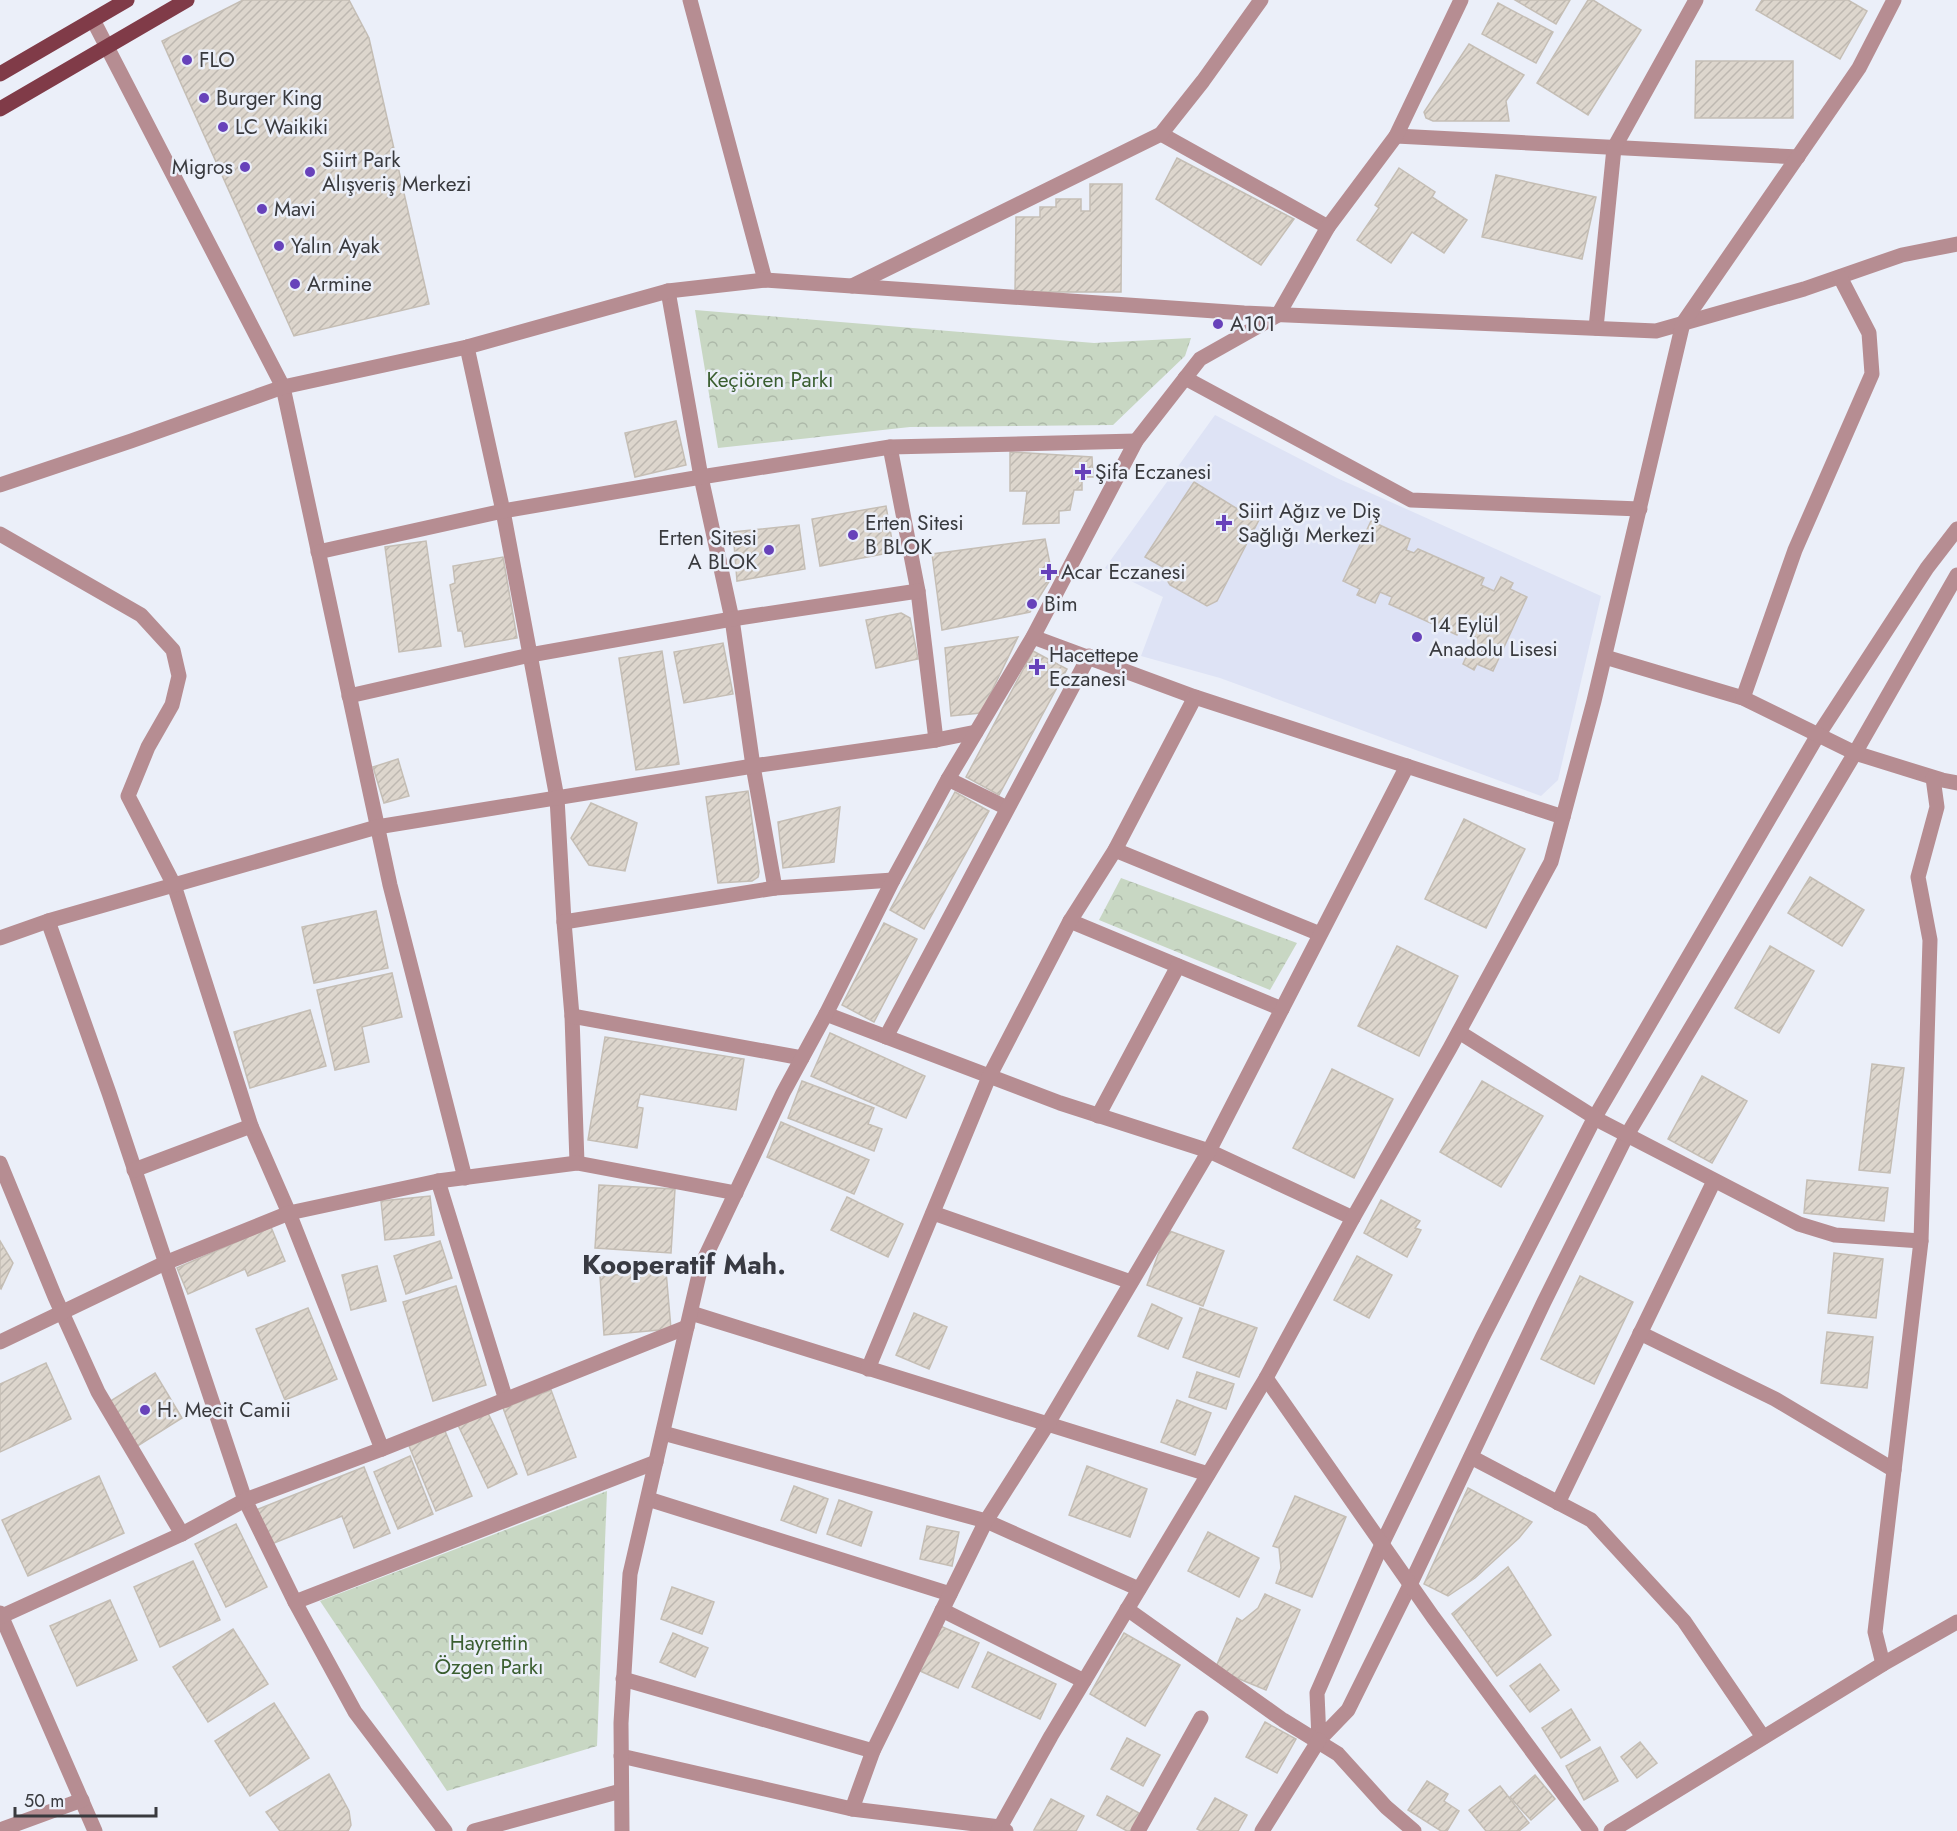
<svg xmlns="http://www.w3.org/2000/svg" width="1957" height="1831" viewBox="0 0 1957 1831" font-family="Jost,sans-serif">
<defs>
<pattern id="park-crowns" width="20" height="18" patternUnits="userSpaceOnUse" patternTransform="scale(1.5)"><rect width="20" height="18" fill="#c8d7c3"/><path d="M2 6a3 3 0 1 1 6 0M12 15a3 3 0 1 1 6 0" fill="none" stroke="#adb9a9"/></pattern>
<pattern id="building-hatch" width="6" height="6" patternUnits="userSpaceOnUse" patternTransform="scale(1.5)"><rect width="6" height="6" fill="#ddd6cd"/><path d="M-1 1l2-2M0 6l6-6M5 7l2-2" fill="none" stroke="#beb8b1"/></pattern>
</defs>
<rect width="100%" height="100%" fill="#ebeff9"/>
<!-- built -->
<polygon fill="#dee3f5" points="1215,415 1337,478 1601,596 1558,780 1541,796 1220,678 1141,656 1163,597 1105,568"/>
<!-- park -->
<g fill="url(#park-crowns)">
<polygon points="695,310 1094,343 1191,338 1185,356 1113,425 910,427 718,448"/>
<polygon points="1121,878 1297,943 1270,990 1099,920"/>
<polygon points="607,1491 597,1746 447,1791 320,1601"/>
</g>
<!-- building -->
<g fill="url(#building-hatch)" stroke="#c5beb5" stroke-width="1.5">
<polygon points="243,0 349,0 369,38 429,304 294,336 162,41"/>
<polygon points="1515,0 1570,0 1556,24"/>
<polygon points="1588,0 1593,0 1641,30 1588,115 1537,83"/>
<polygon points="1762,0 1848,0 1867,11 1840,59 1756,10"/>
<polygon points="1498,3 1553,32 1536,63 1482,34"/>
<polygon points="1469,44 1524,75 1506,101 1509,121 1433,121 1426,118 1424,112"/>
<polygon points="1696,61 1793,61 1793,118 1695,118"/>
<polygon points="1177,158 1294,219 1261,265 1156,199"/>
<polygon points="1399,168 1435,192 1432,197 1467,220 1444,253 1412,232 1391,263 1357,240 1379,208 1375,205"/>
<polygon points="1496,175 1596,197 1582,259 1482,237"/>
<polygon points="1090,184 1122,184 1121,292 1015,292 1016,217 1040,217 1040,207 1056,207 1056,199 1081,199 1081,211 1090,211"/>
<polygon points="676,421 686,465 635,477 625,433"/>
<polygon points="1010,452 1092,457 1093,477 1082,477 1082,490 1074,490 1070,510 1059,511 1059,523 1023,524 1027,491 1010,491"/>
<polygon points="1194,482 1239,510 1242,504 1261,516 1217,601 1207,606 1170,585 1167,580 1170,571 1145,557"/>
<polygon points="886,506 894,552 820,566 812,519"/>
<polygon points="1371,521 1410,539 1406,550 1414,553 1418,549 1484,578 1481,585 1494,591 1501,577 1513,583 1510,589 1527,597 1493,671 1477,664 1474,670 1463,664 1475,637 1459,630 1457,635 1389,604 1392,597 1380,592 1375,603 1357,595 1360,589 1343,581"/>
<polygon points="799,525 805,569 737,581 733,532"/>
<polygon points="1045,539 1051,569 1050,580 1030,612 942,630 932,554"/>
<polygon points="426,541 441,646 399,652 385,547"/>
<polygon points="503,557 517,638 465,647 462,631 458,631 450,585 455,583 453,566"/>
<polygon points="901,613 910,618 918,659 876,668 866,620"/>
<polygon points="1018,637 981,713 951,716 945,648"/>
<polygon points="723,643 733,694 684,703 674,652"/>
<polygon points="662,651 679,764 636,770 619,658"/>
<polygon points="1033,651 1067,669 999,795 966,777"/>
<polygon points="398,759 409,796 384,803 373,767"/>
<polygon points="748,791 759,872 758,877 752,881 718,883 706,797"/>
<polygon points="955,792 989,811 924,929 890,910"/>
<polygon points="591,803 637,823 625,871 589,865 571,838"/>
<polygon points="840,807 834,862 783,868 778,822"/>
<polygon points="1464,819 1525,849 1486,928 1425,899"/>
<polygon points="1810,877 1864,910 1842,946 1788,913"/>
<polygon points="376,911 388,968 314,983 302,927"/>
<polygon points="884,923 917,939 874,1022 842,1005"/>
<polygon points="1397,946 1458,976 1419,1056 1358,1026"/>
<polygon points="1770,946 1814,971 1779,1033 1735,1008"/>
<polygon points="392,973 402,1017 362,1027 369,1062 335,1070 317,990"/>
<polygon points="310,1010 326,1066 250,1088 234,1032"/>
<polygon points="830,1033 925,1076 906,1118 811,1076"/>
<polygon points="605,1037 744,1059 736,1110 640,1094 637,1107 643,1108 637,1148 588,1140"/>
<polygon points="1872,1064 1904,1068 1890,1173 1859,1170"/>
<polygon points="1332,1069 1393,1099 1354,1178 1293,1148"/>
<polygon points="1702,1076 1747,1101 1712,1163 1668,1139"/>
<polygon points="802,1081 874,1108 868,1124 882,1129 874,1151 788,1118"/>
<polygon points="1482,1081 1543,1116 1501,1187 1440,1152"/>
<polygon points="781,1122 869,1160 854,1194 767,1157"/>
<polygon points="1807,1180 1888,1188 1884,1221 1804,1213"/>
<polygon points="599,1185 675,1189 671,1253 595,1248"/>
<polygon points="430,1196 434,1235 385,1240 381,1201"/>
<polygon points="847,1197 903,1224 888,1257 831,1230"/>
<polygon points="1381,1200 1420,1221 1415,1228 1421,1230 1407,1257 1364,1233"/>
<polygon points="271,1227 285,1261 248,1276 245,1269 188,1294 177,1268"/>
<polygon points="1167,1230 1224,1251 1203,1306 1147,1285"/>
<polygon points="0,1241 13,1263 1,1289 0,1288"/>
<polygon points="440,1241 452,1278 406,1294 394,1256"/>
<polygon points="1834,1253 1883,1259 1876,1318 1828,1313"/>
<polygon points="1357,1256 1392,1275 1369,1318 1334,1300"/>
<polygon points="377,1266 386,1301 351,1310 342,1275"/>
<polygon points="666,1271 671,1329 604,1335 600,1276"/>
<polygon points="1580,1276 1633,1302 1594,1384 1541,1359"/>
<polygon points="456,1286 486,1385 433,1401 403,1302"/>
<polygon points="1152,1304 1182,1318 1168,1349 1138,1336"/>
<polygon points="308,1308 337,1379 285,1400 256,1329"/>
<polygon points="1200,1308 1257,1328 1239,1377 1183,1357"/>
<polygon points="914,1313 947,1327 929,1369 896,1355"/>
<polygon points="1827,1332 1873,1337 1867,1388 1821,1383"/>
<polygon points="46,1363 71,1419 0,1452 0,1384"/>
<polygon points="1197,1372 1234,1384 1226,1409 1189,1397"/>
<polygon points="155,1373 182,1418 136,1447 109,1402"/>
<polygon points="551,1390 576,1457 528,1475 503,1408"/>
<polygon points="1177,1400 1211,1413 1195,1455 1161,1442"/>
<polygon points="487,1411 517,1474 488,1488 458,1425"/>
<polygon points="445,1431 472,1496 436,1511 409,1446"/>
<polygon points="410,1456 433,1514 398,1529 374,1472"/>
<polygon points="1087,1466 1147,1489 1130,1537 1069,1515"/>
<polygon points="364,1467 390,1533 354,1548 342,1516 269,1545 256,1510"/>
<polygon points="99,1476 124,1533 28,1576 2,1520"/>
<polygon points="794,1486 828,1499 816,1533 781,1520"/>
<polygon points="1468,1488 1532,1522 1519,1538 1475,1578 1448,1596 1424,1584"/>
<polygon points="1295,1496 1346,1517 1312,1597 1276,1583 1281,1568 1279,1548 1273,1546"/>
<polygon points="839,1500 872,1512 861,1546 827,1534"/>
<polygon points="236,1524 267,1587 226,1607 195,1544"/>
<polygon points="927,1526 959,1532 952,1566 920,1559"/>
<polygon points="1208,1532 1259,1558 1239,1597 1188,1571"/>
<polygon points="193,1561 220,1620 160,1647 134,1587"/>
<polygon points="1508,1567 1551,1635 1497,1676 1452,1614"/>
<polygon points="672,1587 714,1602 702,1634 661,1619"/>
<polygon points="1265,1594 1300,1610 1266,1690 1215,1669 1237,1618 1242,1621 1258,1608"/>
<polygon points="110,1600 137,1660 77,1686 50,1626"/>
<polygon points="938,1625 979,1643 958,1688 918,1670"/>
<polygon points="233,1629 268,1684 208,1722 173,1667"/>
<polygon points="673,1633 708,1648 695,1677 660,1662"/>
<polygon points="1124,1633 1180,1665 1145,1726 1090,1694"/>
<polygon points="988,1652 1056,1684 1040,1719 972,1687"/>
<polygon points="1540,1664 1559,1690 1530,1712 1510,1686"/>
<polygon points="274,1703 309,1758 250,1796 215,1741"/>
<polygon points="1571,1709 1590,1740 1561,1758 1542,1728"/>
<polygon points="1265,1722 1296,1739 1277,1773 1246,1757"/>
<polygon points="1127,1738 1160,1755 1143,1786 1111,1769"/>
<polygon points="1640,1742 1657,1763 1637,1778 1621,1757"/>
<polygon points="1600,1747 1618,1781 1584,1800 1566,1766"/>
<polygon points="329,1774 349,1811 351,1825 348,1831 280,1831 266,1812"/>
<polygon points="1535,1775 1555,1799 1531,1820 1510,1797"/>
<polygon points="1427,1781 1448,1794 1444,1801 1459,1811 1447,1831 1441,1831 1408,1810"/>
<polygon points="1500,1786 1529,1823 1519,1831 1486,1831 1469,1810"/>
<polygon points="1107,1796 1141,1814 1132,1831 1127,1831 1097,1815"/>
<polygon points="1215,1798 1247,1815 1238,1831 1201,1831 1197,1829"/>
<polygon points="1051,1799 1084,1816 1076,1831 1034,1830"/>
</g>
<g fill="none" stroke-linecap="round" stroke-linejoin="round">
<!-- minor -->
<g stroke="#b68d92" stroke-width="15">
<polyline points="690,0 765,280"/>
<polyline points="93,20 283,387 390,885 465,1178"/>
<polyline points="1161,134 1328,227"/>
<polyline points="1396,136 1798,157"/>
<polyline points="852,286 1161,134 1203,81 1261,0"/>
<polyline points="668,291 701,477 732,619 753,766 775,888"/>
<polyline points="1596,328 1614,148 1696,0"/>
<polyline points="467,347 503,511 557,798 564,922 572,1016 577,1163"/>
<polyline points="1185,378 1411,500 1640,509"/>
<polyline points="890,447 918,591 936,740"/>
<polyline points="0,485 131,441 283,387 467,347 668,291 765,280 1244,313 1656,331 1804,289 1902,255 1957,244"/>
<polyline points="1957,529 1927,568 1815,740 1595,1117 1483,1336 1382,1544 1317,1693 1319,1740 1348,1710 1410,1585 1544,1302 1627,1135 1855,753 1957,575"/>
<polyline points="0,534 141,615 173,650 179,676 172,705 148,747 128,796 174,885 251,1126 289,1213 382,1449"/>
<polyline points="318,552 503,511 701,477 890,447 1136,441"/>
<polyline points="1033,637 1195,697 1563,817"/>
<polyline points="1605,657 1743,698 1855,753 1942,780 1957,783"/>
<polyline points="349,696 530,655 732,619 918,591"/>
<polyline points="1743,698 1795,550 1872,374 1869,333 1840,277"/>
<polyline points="948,779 1007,808"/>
<polyline points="1115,850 1320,934"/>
<polyline points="48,921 109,1093 245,1500 295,1602 355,1712 445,1831"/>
<polyline points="1070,921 1282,1009"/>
<polyline points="564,922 775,888 893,880"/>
<polyline points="0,938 48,921 377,827 753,766 936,740 976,732"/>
<polyline points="826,1014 1060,1103 1209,1151 1353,1218"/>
<polyline points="572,1016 802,1058"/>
<polyline points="1459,1032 1602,1122 1799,1224 1835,1235 1921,1241"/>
<polyline points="886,1037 1089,656"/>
<polyline points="1098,1116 1178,966"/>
<polyline points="0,1163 55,1297 98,1392 182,1534"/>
<polyline points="134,1170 251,1126"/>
<polyline points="438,1181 506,1400"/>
<polyline points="933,1213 1131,1282"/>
<polyline points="691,1313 1208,1474"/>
<polyline points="1640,1333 1775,1399 1894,1470"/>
<polyline points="0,1342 165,1263 289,1213 438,1181 577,1163 736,1193"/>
<polyline points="868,1369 989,1077 1070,921 1115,850 1195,697"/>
<polyline points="1266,1378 1433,1617 1591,1831"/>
<polyline points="663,1433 986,1521 1139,1589"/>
<polyline points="1471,1457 1591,1520 1684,1621 1763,1737"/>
<polyline points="648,1499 950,1594"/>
<polyline points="1558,1503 1714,1181"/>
<polyline points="295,1602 656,1462"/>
<polyline points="1127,1609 1283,1720 1338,1754 1386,1807 1414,1831"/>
<polyline points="942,1610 1084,1681"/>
<polyline points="0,1613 95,1831"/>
<polyline points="0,1617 182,1534 245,1500 382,1449 687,1327"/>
<polyline points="1883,1664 1875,1632 1921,1241 1930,940 1918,877 1937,807 1933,778"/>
<polyline points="623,1679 873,1751"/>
<polyline points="621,1756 852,1809 1000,1827 1006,1831"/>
<polyline points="852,1809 873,1751 986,1521 1047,1425 1209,1151 1407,766"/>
<polyline points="0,1830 82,1800"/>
<polyline points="474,1831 621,1791"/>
<polyline points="622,1831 621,1723 630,1574 701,1266 783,1093 826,1014 893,880 948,779 1033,637 1136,441 1200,359 1278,315 1328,227 1396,136 1461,0"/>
<polyline points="998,1831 1051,1736 1266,1378 1353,1218 1450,1048 1551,862 1594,701 1683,323 1859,68 1894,0"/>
<polyline points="1138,1831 1201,1718"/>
<polyline points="1262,1831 1319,1740"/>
<polyline points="1611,1831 1883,1664 1957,1622"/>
</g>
<!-- major -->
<g stroke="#803b48" stroke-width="15">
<polyline points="0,74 127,0"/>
<polyline points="0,109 187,0"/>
</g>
</g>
<!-- markers -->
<g fill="#6742ba" stroke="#ebeff9" stroke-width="2">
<circle cx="187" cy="60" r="6"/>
<circle cx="204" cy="98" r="6"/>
<circle cx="223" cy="127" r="6"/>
<circle cx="245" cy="167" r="6"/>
<circle cx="310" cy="172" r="6"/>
<circle cx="262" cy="209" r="6"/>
<circle cx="279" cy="246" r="6"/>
<circle cx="295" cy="284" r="6"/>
<circle cx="1218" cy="324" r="6"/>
<path d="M1080 463h6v6h6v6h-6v6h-6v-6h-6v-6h6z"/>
<path d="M1221 514h6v6h6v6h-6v6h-6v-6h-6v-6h6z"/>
<circle cx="853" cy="535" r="6"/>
<circle cx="769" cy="550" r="6"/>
<path d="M1046 563h6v6h6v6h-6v6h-6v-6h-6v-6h6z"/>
<circle cx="1032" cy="604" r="6"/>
<circle cx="1417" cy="637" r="6"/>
<path d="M1034 658h6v6h6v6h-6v6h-6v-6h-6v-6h6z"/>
<circle cx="145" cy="1410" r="6"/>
</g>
<g text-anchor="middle" stroke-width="5" stroke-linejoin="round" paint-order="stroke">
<!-- poi labels -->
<g font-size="21" fill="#393a3e" stroke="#ebeff9" text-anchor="start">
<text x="199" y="67">FLO</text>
<text x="216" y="105">Burger King</text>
<text x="235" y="134">LC Waikiki</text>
<text x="322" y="167">Siirt Park<tspan x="322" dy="24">Alışveriş Merkezi</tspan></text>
<text x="233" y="174" text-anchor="end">Migros</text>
<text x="274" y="216">Mavi</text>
<text x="291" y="253">Yalın Ayak</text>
<text x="307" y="291">Armine</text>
<text x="1230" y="331">A101</text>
<text x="1095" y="479">Şifa Eczanesi</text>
<text x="1238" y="518">Siirt Ağız ve Diş<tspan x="1238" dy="24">Sağlığı Merkezi</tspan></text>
<text x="865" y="530">Erten Sitesi<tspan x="865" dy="24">B BLOK</tspan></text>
<text x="757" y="545" text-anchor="end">Erten Sitesi<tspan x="757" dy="24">A BLOK</tspan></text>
<text x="1061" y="579">Acar Eczanesi</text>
<text x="1044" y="611">Bim</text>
<text x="1429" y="632">14 Eylül<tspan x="1429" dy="24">Anadolu Lisesi</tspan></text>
<text x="1049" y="662">Hacettepe<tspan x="1049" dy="24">Eczanesi</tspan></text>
<text x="157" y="1417">H. Mecit Camii</text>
</g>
<!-- park labels -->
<g font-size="21" fill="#3a5e30" stroke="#ebeff9">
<text x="770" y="387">Keçiören Parkı</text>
<text x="489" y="1650">Hayrettin<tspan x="489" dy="24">Özgen Parkı</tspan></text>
</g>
<!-- district labels -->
<g font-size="27" font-weight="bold" fill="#383a42" stroke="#ebeff9">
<text x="684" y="1274">Kooperatif Mah.</text>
</g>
</g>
<!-- scale -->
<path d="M15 1807v9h141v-9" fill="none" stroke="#393a3e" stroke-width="3"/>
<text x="24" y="1807" font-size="18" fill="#393a3e" stroke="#ebeff9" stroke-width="4.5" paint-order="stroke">50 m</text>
</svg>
